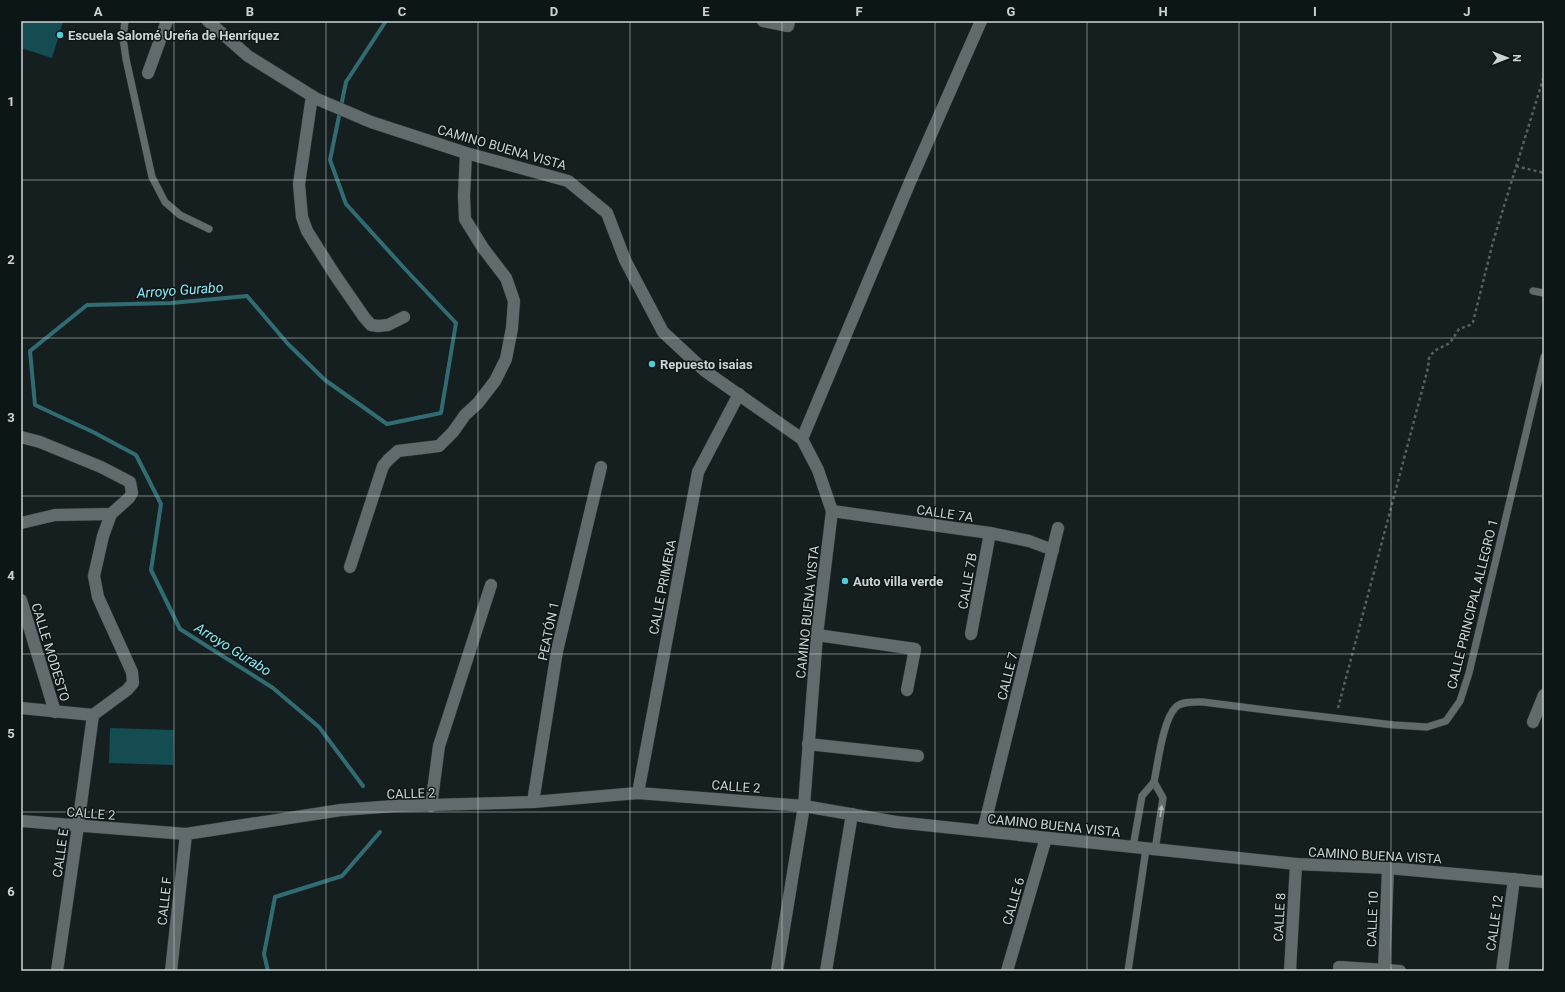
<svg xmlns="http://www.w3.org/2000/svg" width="1565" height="992" viewBox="0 0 1565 992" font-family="Roboto,sans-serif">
<rect width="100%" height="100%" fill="#161f20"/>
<!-- green -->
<g fill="#144c52">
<polygon points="21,21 63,22 52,58 21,48"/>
<polygon points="110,728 174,730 173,765 109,763"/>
</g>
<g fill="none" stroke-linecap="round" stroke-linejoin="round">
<!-- stream -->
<g stroke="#326c73" stroke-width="4">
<polyline points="363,786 319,727 273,688 180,629 151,570 161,504 136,455 93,432 35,405 30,351 87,305 171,303 247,296 288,344 325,380 387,424 441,413 456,323 405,269 346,204 330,160 346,82 386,21"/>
<polyline points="268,971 264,954 275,897 342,876 380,832"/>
</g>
<defs>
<g id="lane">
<polyline points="125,21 123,38 126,59 152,177 165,202 180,215 209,229"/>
<polyline points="1533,291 1544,293"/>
<path d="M1154,782C1158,763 1163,719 1176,707C1182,701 1195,702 1203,702L1274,711L1394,725L1427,727L1446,721L1460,701L1469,673L1544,357"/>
<polyline points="1133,847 1142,796 1154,782 1163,798 1155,850"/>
<polyline points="1128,971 1146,849"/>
</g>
<g id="street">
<polyline points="763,21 788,26 789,21"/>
<polyline points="148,73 167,21"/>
<polyline points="312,96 299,184 302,217 307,231 335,275 364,317 371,325 378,326 388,325 404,317"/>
<polyline points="21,437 40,442 101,467 130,482 132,493 129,498 111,514 103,536 94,576 98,597 132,672 133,683 127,690 93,715"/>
<polyline points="802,439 910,182 981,21"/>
<polyline points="832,511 990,533 1029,541 1053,550"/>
<polyline points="21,523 55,515 111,514"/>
<polyline points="350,567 383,466 388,460 398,451 439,446 453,432 465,415 478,403 495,381 506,359 512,328 514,301 506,278 483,248 465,219 464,196 466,153"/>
<polyline points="21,600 55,712"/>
<polyline points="971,634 990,533"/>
<polyline points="817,635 915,649 907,690"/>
<polyline points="21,708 93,715"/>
<polyline points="1533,722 1544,695"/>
<polyline points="808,744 918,756"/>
<polyline points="638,793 698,472 739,394"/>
<polyline points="533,802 557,651 601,467"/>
<polyline points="431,806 439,746 491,585"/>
<polyline points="21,821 186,834 341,810 395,806 533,802 638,793 804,806 777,971"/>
<polyline points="983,831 1058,528"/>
<polyline points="1339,967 1400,971"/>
<polyline points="57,971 78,826 93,715"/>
<polyline points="171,971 186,834"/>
<polyline points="826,971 852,814"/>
<polyline points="1007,971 1046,838"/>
<polyline points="1290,971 1296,864"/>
<polyline points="1384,971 1388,868"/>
<polyline points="1502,971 1514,879"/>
</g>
<polyline id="secondary" points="208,21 248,56 317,99 371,122 466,153 568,181 607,213 625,260 663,332 705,371 802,439 818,470 832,511 817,635 804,806 896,822 1296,864 1388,868 1544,882"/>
</defs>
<!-- lane casing -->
<use href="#lane" stroke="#33393a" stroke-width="8"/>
<!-- street casing -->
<use href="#street" stroke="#33393a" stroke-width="13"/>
<!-- secondary casing -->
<use href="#secondary" stroke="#33393a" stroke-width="13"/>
<!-- path -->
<g stroke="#575f60" stroke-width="2.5" stroke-dasharray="3 3" stroke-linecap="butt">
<polyline points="1516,166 1544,173"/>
<polyline points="1338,708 1428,368 1429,358 1434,351 1450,343 1459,329 1470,325 1473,322 1493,242 1544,76"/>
</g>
<!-- lane -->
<use href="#lane" stroke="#616b6d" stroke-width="7"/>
<!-- street -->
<use href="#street" stroke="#616b6d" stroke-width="12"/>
<!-- secondary -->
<use href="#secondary" stroke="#616b6d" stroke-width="12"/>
</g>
<!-- one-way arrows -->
<defs><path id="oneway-solid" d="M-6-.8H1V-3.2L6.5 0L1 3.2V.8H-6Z"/></defs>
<use fill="#adb4b4" href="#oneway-solid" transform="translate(1161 811) rotate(-82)"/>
<!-- grid -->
<path fill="none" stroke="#cdd3d3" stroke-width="1" stroke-opacity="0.55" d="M174,21V971M326,21V971M478,21V971M630,21V971M782,21V971M935,21V971M1087,21V971M1239,21V971M1391,21V971M21,180H1544M21,338H1544M21,496H1544M21,654H1544M21,812H1544"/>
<!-- markers -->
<g fill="#52cbd9" stroke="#0d1617" stroke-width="1.5">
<circle cx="60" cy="35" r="4"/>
<circle cx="652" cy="364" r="4"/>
<circle cx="845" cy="581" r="4"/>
</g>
<g text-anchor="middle" stroke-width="3" stroke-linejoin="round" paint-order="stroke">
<!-- poi labels -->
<g font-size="13" font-weight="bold" fill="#cdd3d3" stroke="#0d1617" text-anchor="start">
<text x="68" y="40">Escuela Salomé Ureña de Henríquez</text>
<text x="660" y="369">Repuesto isaias</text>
<text x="853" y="586">Auto villa verde</text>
</g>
<!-- street labels -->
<g font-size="13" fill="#cdd3d3" stroke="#0d1617">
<text transform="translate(502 147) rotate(16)" y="5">CAMINO BUENA VISTA</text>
<text transform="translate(945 513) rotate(8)" y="5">CALLE 7A</text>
<text transform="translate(967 581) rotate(-80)" y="5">CALLE 7B</text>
<text transform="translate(662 587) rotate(-79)" y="5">CALLE PRIMERA</text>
<text transform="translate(1472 604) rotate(-76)" y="5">CALLE PRINCIPAL ALLEGRO 1</text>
<text transform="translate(807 612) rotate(-84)" y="5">CAMINO BUENA VISTA</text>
<text transform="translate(548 631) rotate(-78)" y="5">PEATÓN 1</text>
<text transform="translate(51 652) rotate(73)" y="5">CALLE MODESTO</text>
<text transform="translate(1007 676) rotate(-76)" y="5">CALLE 7</text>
<text transform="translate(736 786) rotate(4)" y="5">CALLE 2</text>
<text transform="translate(411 793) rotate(-2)" y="5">CALLE 2</text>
<text transform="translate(91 813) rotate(4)" y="5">CALLE 2</text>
<text transform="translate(1054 825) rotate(6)" y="5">CAMINO BUENA VISTA</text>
<text transform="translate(60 853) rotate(-82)" y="5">CALLE E</text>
<text transform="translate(1375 855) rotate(3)" y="5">CAMINO BUENA VISTA</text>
<text transform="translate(164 901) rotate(-84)" y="5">CALLE F</text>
<text transform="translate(1013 901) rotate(-74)" y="5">CALLE 6</text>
<text transform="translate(1279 917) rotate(-87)" y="5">CALLE 8</text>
<text transform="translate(1372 919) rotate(-88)" y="5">CALLE 10</text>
<text transform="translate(1494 923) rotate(-82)" y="5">CALLE 12</text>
</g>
<!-- water labels -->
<g font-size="14" font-style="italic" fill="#8beaf6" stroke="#0d1617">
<text transform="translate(180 290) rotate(-4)" y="5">Arroyo Gurabo</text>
<text transform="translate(233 649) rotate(32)" y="5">Arroyo Gurabo</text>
</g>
</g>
<!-- border -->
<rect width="1565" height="992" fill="none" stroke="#0d1617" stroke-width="44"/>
<!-- north arrow -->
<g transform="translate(1507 58) rotate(90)" stroke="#0d1617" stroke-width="3" paint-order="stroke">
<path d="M0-3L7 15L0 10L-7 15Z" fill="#cdd3d3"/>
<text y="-6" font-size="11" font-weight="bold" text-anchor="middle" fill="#cdd3d3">N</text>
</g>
<rect x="22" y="22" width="1521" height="948" fill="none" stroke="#cdd3d3" stroke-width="1.5"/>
<g font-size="13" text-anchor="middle" font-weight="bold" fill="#cdd3d3">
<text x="98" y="16">A</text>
<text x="250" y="16">B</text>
<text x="402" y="16">C</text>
<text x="554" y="16">D</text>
<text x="706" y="16">E</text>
<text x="859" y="16">F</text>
<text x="1011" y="16">G</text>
<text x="1163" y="16">H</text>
<text x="1315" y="16">I</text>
<text x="1467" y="16">J</text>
<text x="11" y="106">1</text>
<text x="11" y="264">2</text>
<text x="11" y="422">3</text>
<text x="11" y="580">4</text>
<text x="11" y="738">5</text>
<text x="11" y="896">6</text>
</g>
</svg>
